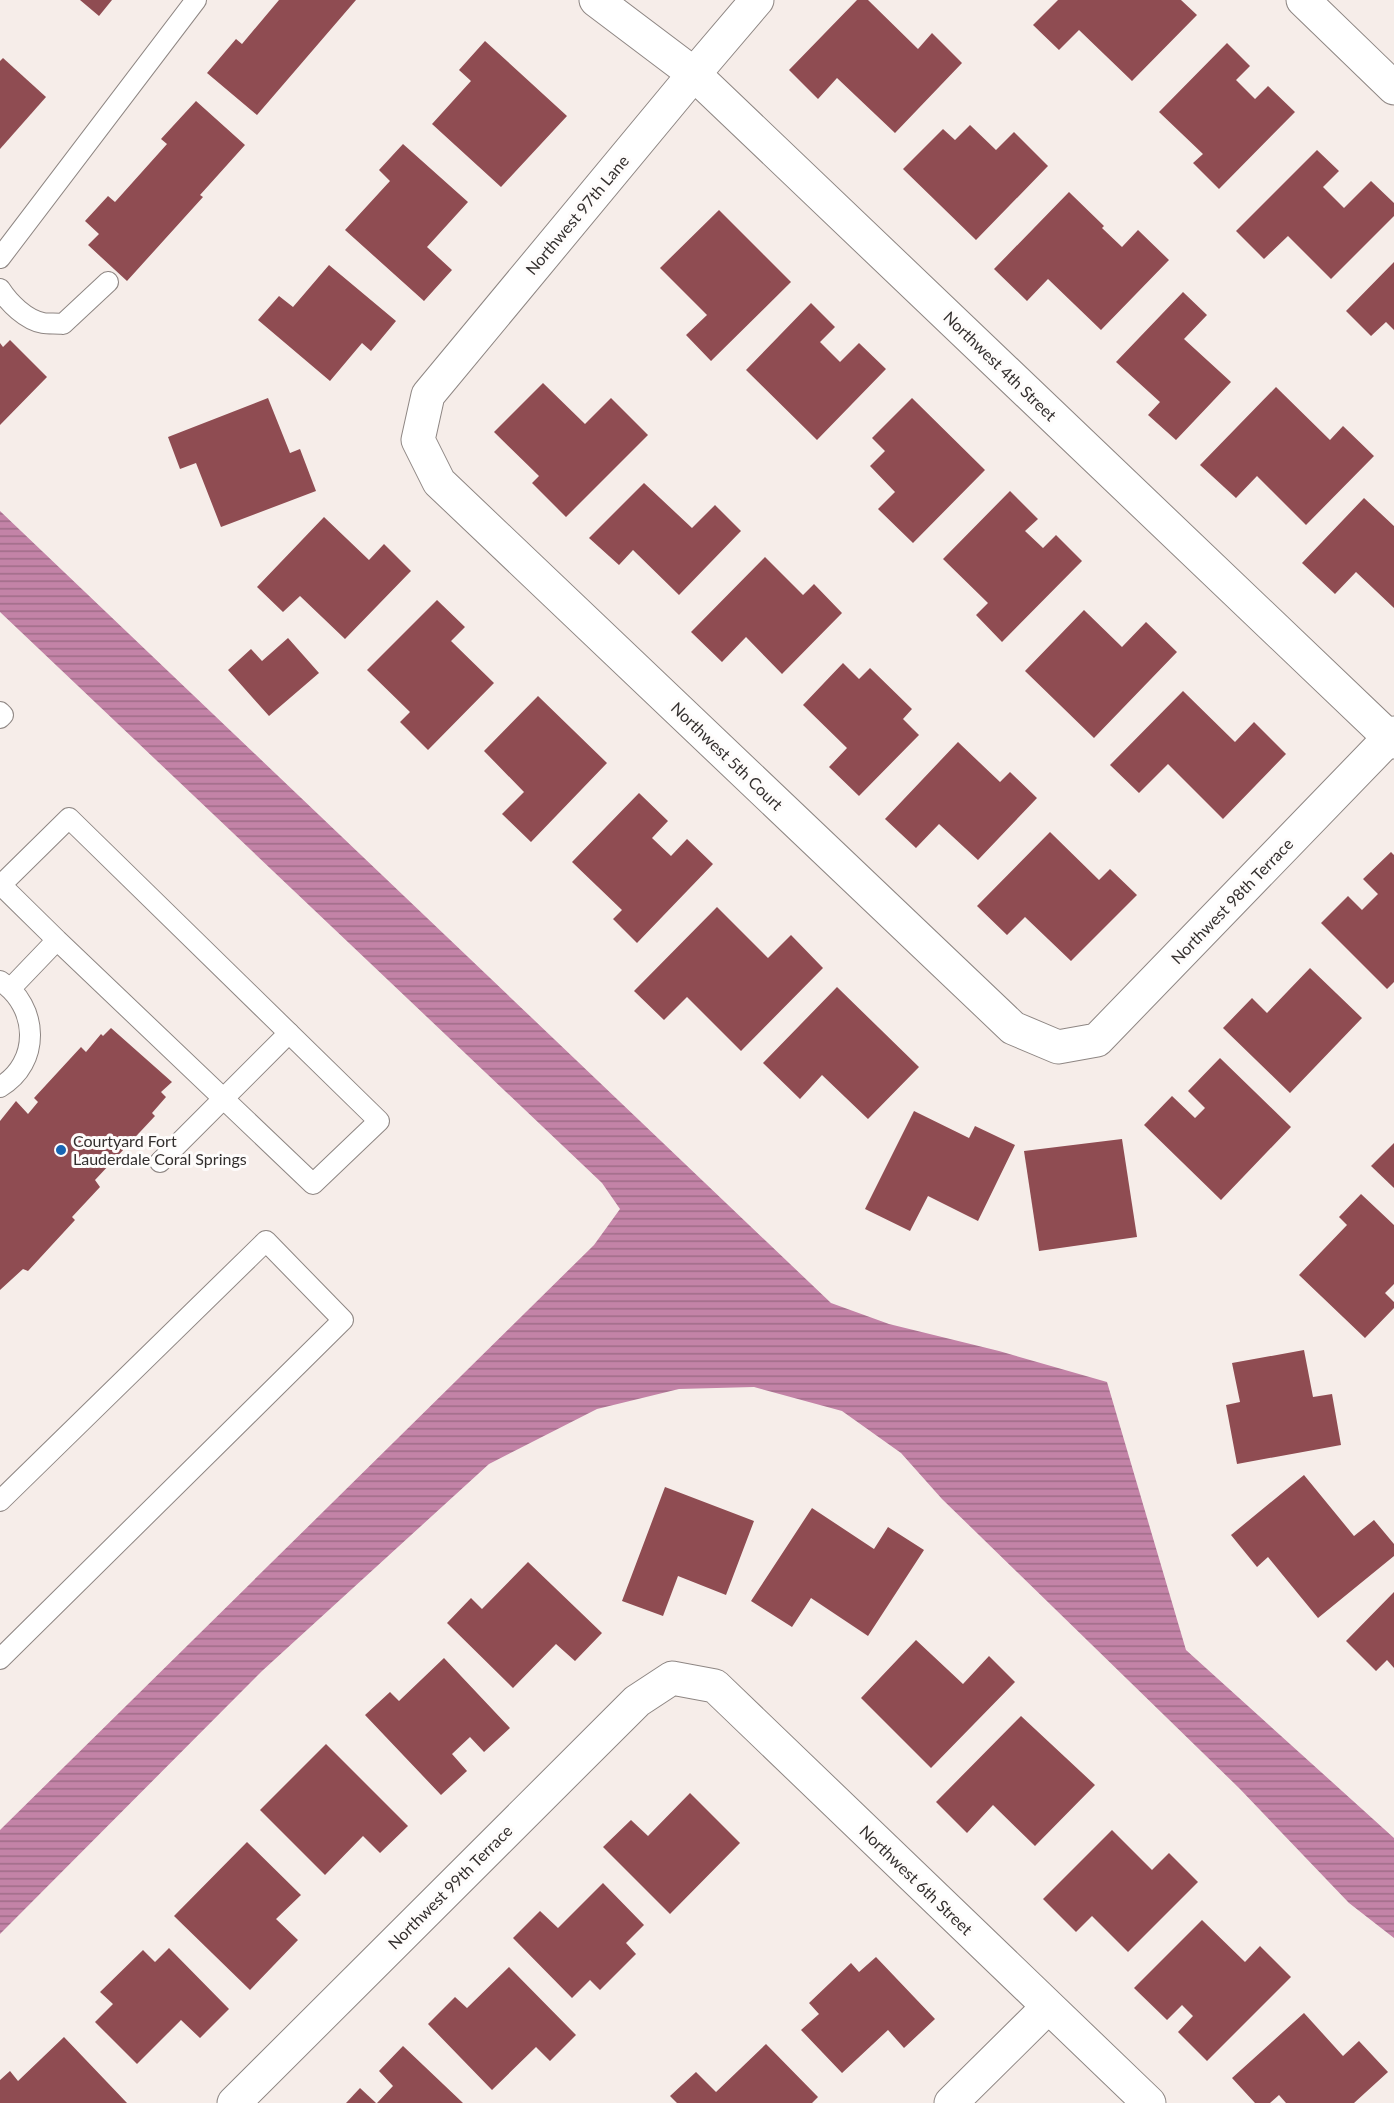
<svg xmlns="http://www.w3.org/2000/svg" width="1394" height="2103" viewBox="0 0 1394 2103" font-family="Lato,sans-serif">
<defs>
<pattern id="water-rules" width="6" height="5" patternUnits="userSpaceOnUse" patternTransform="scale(1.5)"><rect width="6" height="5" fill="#c383a7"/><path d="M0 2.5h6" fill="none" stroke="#9f6c88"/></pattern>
</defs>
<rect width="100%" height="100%" fill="#f6ede9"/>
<!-- water -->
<polygon fill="url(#water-rules)" points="0,511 831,1303 889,1324 999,1351 1107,1382 1186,1650 1394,1838 1394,1938 1349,1903 1239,1788 942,1499 901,1453 842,1411 754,1387 679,1389 597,1409 489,1464 262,1671 0,1934 0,1830 594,1245 620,1209 602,1183 0,612"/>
<!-- building -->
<g fill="#8f4c52">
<polygon points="80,0 112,0 99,16"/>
<polygon points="279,0 356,0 257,115 207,73 236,39 242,44"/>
<polygon points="857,0 868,0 918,49 932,33 962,63 895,133 837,78 818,99 789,70"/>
<polygon points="1058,0 1181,0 1197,15 1132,81 1079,30 1059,50 1033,25"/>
<polygon points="485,41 567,116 501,187 432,124 471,81 459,70"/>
<polygon points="1227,43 1250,66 1236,80 1255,99 1268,86 1295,112 1219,189 1193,163 1203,154 1159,112"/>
<polygon points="3,58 46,97 0,149 0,61"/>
<polygon points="196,101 245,145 200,195 203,197 127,281 88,245 99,234 85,221 108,196 115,202 167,144 161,139"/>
<polygon points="970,125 996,150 1014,132 1048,166 976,240 903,169 943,129 955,140"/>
<polygon points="403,144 468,202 427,247 452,270 424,301 345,230 390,181 379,170"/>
<polygon points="1317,150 1339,171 1323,187 1344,208 1371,181 1394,203 1394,216 1331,279 1288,236 1264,259 1236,231"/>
<polygon points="1069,192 1104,226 1102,228 1122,247 1138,230 1169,260 1101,330 1048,279 1027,301 994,269"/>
<polygon points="719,210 791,282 711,361 686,335 707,315 660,268"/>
<polygon points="1394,262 1394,330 1386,322 1371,336 1346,311"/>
<polygon points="329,265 396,321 371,351 362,343 330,381 258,320 279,296 293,307"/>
<polygon points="1183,292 1207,315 1184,339 1231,382 1176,440 1148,415 1160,402 1116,362"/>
<polygon points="811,303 835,327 820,342 840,362 859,343 886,369 817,440 746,370"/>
<polygon points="10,340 47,377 0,425 0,343 3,347"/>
<polygon points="543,383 585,424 611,398 648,435 566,517 532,483 539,476 494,432"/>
<polygon points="1276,387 1330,440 1343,426 1374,456 1306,525 1257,476 1236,498 1200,465"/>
<polygon points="268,398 290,453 300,449 316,491 221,527 196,463 180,469 168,437"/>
<polygon points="912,398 985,470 913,543 878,509 895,492 870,466 885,451 872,438"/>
<polygon points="644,483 692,528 715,505 741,531 679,595 633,550 619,565 589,538"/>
<polygon points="1010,491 1038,519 1025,531 1043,548 1056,535 1082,561 1002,642 976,615 988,603 943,559"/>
<polygon points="1364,498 1394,526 1394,608 1356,572 1335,594 1302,563"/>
<polygon points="324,517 369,560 384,544 411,571 345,639 300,596 283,612 257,587"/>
<polygon points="765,557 803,595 814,584 842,613 782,674 746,637 722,662 691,632"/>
<polygon points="437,600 465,627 451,641 494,683 428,750 400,722 410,712 367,670"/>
<polygon points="1084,610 1122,647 1146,622 1177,652 1094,738 1025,671"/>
<polygon points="288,638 319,673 269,716 228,670 251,649 262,661"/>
<polygon points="843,663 859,679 870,668 912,709 903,719 919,735 859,796 829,767 847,748 803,705"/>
<polygon points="1183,691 1235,742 1254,722 1286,754 1223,819 1168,764 1139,793 1110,765"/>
<polygon points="538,696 607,763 531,842 502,814 524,792 484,751"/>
<polygon points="958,742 1000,782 1010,772 1037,798 978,860 939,824 916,848 885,819"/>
<polygon points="639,793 668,821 652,838 671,856 687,839 713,864 637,943 613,919 622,910 572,862"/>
<polygon points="1050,832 1099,880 1110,869 1137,895 1071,961 1025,917 1007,935 977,906"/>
<polygon points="1391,852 1394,855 1394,982 1387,989 1321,923 1348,896 1362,910 1378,894 1363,879"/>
<polygon points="717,907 768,958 791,935 823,968 741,1051 687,997 664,1020 634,991"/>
<polygon points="1310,968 1362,1018 1290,1093 1223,1028 1252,998 1267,1013"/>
<polygon points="837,987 919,1067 868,1119 822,1075 800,1099 763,1063"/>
<polygon points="111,1028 172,1082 161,1092 166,1097 152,1113 155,1116 95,1180 100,1187 72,1217 75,1220 28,1271 23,1269 0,1290 0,1121 16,1101 28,1114 38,1102 34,1098 81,1047 86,1052 101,1034 103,1036"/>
<polygon points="1220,1058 1291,1127 1221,1200 1144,1125 1172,1096 1195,1118 1205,1108 1188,1091"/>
<polygon points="914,1111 969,1138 975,1126 1015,1145 978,1221 928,1196 910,1231 865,1209"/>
<polygon points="1122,1139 1137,1237 1039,1251 1024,1151"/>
<polygon points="1394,1143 1394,1188 1371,1166"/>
<polygon points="1361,1194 1394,1225 1394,1284 1385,1293 1394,1302 1394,1308 1365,1338 1299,1275 1347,1225 1339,1217"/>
<polygon points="1304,1350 1313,1397 1332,1394 1341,1445 1237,1464 1226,1405 1240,1402 1232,1363"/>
<polygon points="1304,1475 1354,1536 1374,1520 1394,1544 1394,1556 1318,1618 1268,1557 1257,1567 1231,1535"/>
<polygon points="665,1487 754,1521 726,1595 678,1576 663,1616 622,1601"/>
<polygon points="812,1508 874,1549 888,1527 924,1550 868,1636 811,1598 792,1627 751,1601"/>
<polygon points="528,1562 602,1633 575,1661 556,1644 513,1688 447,1623 471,1598 482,1609"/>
<polygon points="1394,1592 1394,1668 1387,1660 1376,1671 1346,1641"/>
<polygon points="916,1640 963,1684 989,1656 1015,1682 931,1768 861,1698"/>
<polygon points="444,1658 510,1728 484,1752 470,1737 452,1754 467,1771 441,1795 365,1715 390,1692 399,1701"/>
<polygon points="1021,1716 1095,1785 1035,1846 993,1805 967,1833 936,1802"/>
<polygon points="326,1744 408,1826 380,1853 363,1836 325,1875 260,1810"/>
<polygon points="690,1793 740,1843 670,1914 603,1847 631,1820 648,1836"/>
<polygon points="1112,1830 1152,1870 1169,1853 1198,1882 1128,1952 1092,1916 1076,1932 1043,1899"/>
<polygon points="247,1842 301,1895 276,1919 298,1940 250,1990 174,1916"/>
<polygon points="603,1883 644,1925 626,1943 636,1954 600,1990 590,1980 572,1998 513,1938 540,1911 558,1928"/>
<polygon points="1202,1920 1245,1962 1260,1946 1291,1977 1207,2061 1178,2032 1193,2016 1182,2005 1167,2020 1134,1988"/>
<polygon points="169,1948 229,2009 200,2038 181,2020 137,2064 95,2022 113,2004 100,1992 143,1950 155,1962"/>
<polygon points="876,1957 935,2019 904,2048 888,2030 842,2073 801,2030 819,2014 809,2003 851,1963 859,1972"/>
<polygon points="509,1967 576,2035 550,2061 536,2047 492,2090 428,2024 455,1997 467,2008"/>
<polygon points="1304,2013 1343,2056 1359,2041 1388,2072 1354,2103 1286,2103 1279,2095 1270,2103 1255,2103 1232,2078"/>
<polygon points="64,2037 127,2103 0,2103 0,2080 10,2071 18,2081"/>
<polygon points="766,2044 818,2097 812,2103 677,2103 670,2096 696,2072 716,2092"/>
<polygon points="403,2046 463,2103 377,2103 393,2086 379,2071"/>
<polygon points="360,2088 376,2103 346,2103"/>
</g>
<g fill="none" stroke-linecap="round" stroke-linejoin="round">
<defs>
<g id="service">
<polyline points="0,258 196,0"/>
<path d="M0,289C9,303 26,320 43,323C49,324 57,323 63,324L108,282"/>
<polyline points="0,712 3,715 0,718"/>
<path d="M0,981C39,1006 41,1063 0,1087"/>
<polyline points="11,988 57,940 1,885 69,818 379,1121 313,1184 57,940"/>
<polyline points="160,1162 289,1033"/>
<polyline points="0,1501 266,1241 343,1320 0,1659"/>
</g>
<g id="minor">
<polyline points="596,0 694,74 1394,742"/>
<polyline points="757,0 694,74 428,395 418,440 439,482 1013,1028 1058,1047 1097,1040 1394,733"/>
<polyline points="1303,0 1394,88"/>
<polyline points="234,2103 637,1701 672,1678 715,1686 1149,2103"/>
<polyline points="951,2103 1048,2007"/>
</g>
</defs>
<!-- service casing -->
<use href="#service" stroke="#8e8683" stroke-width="22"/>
<!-- minor casing -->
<use href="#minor" stroke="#8e8683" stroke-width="35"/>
<!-- service -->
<use href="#service" stroke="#fff" stroke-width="20"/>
<!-- minor -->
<use href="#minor" stroke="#fff" stroke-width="33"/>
</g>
<!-- markers -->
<circle fill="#1765b4" stroke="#fefcfb" stroke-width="2" cx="61" cy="1150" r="6"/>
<g text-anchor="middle" stroke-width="6" stroke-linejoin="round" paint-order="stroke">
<!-- street labels -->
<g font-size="16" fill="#332f2e" stroke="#fefcfb">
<text transform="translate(577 215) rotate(-50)" y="6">Northwest 97th Lane</text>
<text transform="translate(1000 366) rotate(44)" y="6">Northwest 4th Street</text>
<text transform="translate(727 756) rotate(44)" y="6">Northwest 5th Court</text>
<text transform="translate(1232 901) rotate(-46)" y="6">Northwest 98th Terrace</text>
<text transform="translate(916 1880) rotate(44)" y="6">Northwest 6th Street</text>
<text transform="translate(450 1887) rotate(-45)" y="6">Northwest 99th Terrace</text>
</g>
<!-- poi labels -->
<g font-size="16" fill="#332f2e" stroke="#fefcfb" text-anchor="start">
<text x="73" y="1147">Courtyard Fort<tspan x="73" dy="18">Lauderdale Coral Springs</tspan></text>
</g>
</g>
</svg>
